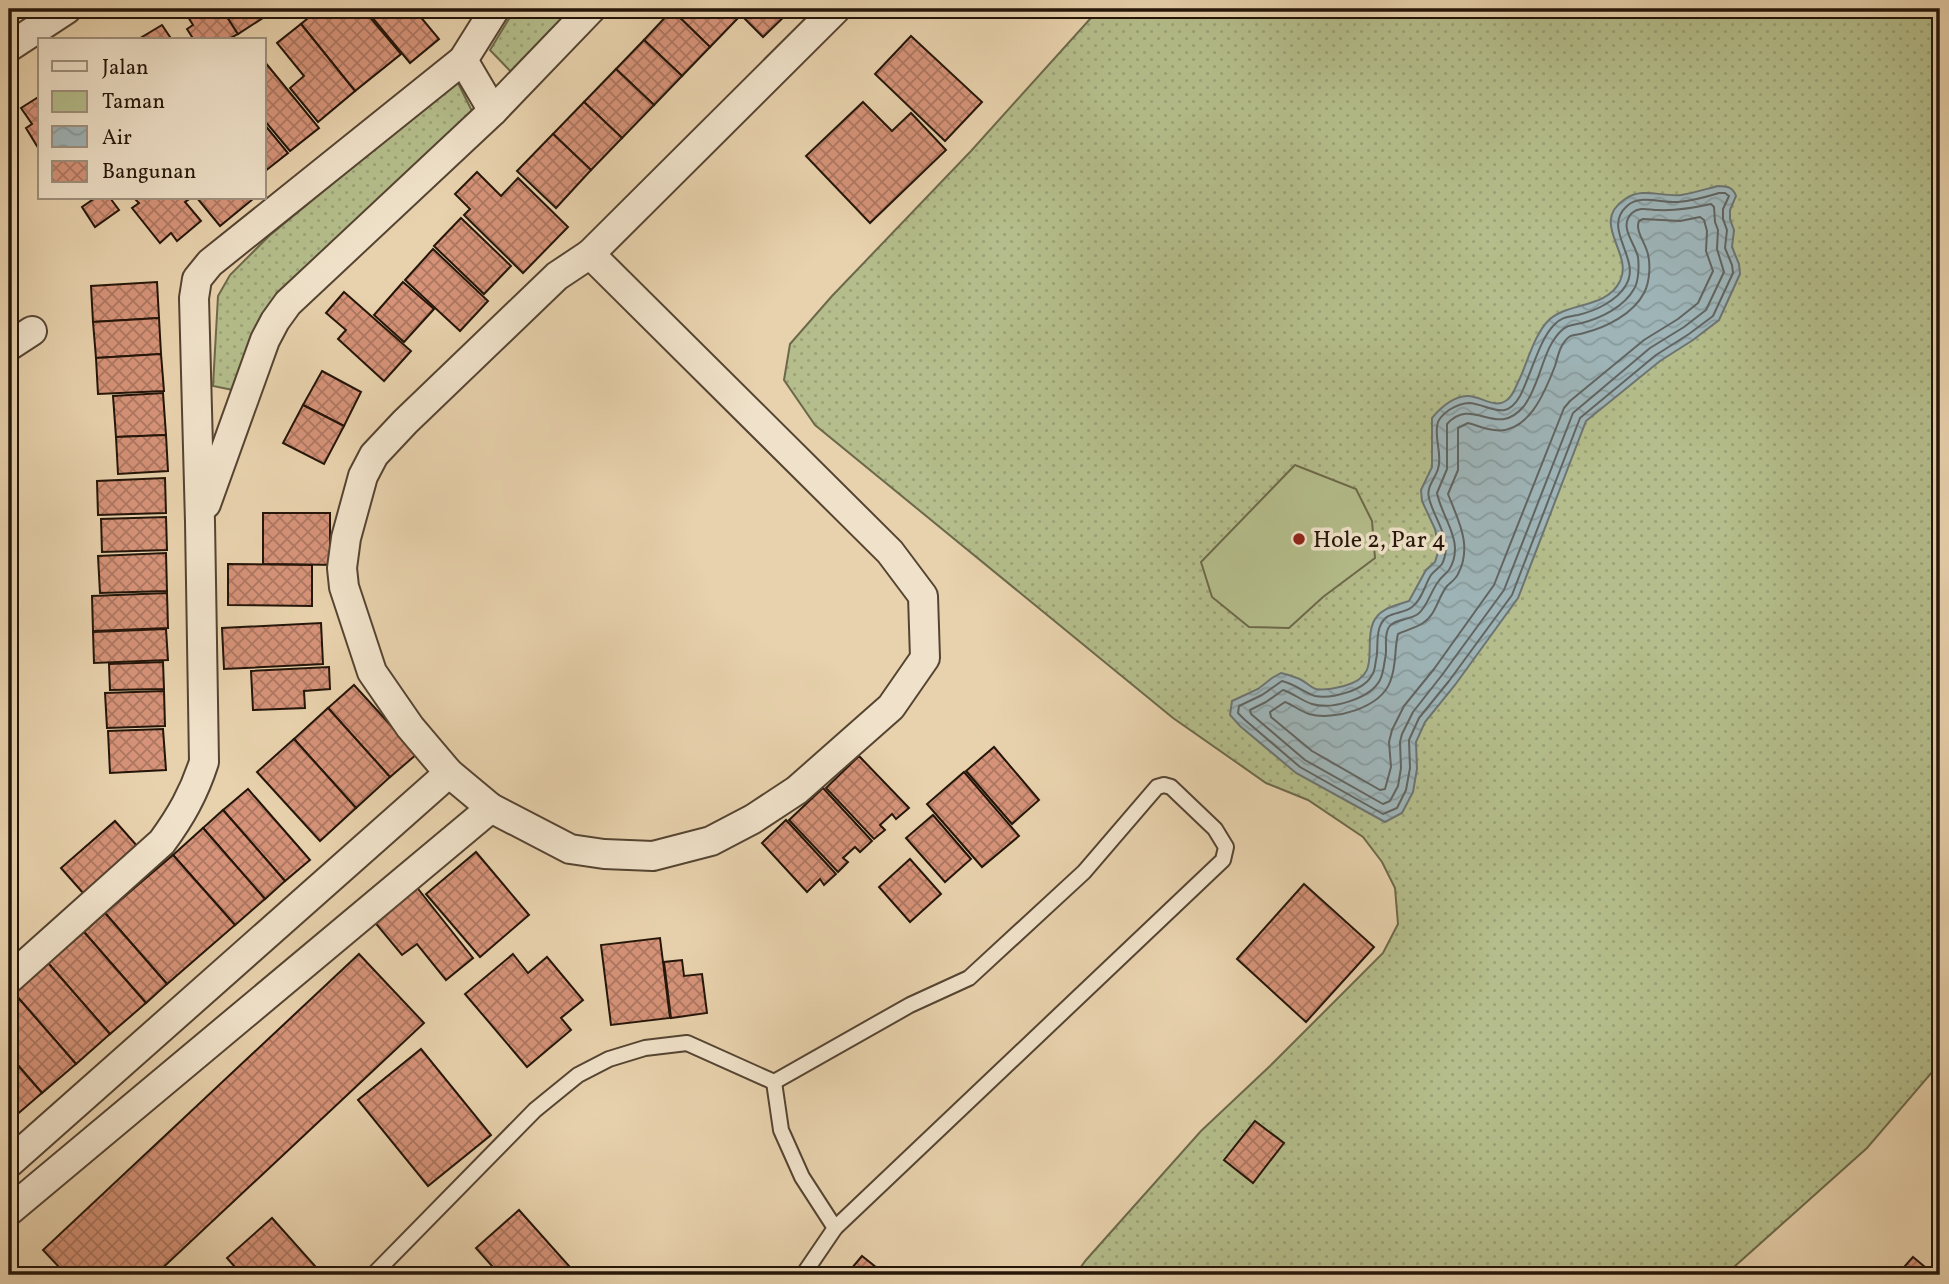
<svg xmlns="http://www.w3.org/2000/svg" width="1949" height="1284" viewBox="0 0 1949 1284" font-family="Vollkorn,serif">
<defs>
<pattern id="green-dots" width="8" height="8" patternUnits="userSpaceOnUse" patternTransform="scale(1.75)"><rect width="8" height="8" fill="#b4bd8b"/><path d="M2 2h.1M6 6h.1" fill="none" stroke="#9ba277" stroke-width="1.8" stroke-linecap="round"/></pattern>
<pattern id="water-waves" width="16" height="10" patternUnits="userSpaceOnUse" patternTransform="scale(1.75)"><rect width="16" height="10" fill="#9eb4b7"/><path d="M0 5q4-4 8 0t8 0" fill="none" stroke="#889a9c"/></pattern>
<pattern id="building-cross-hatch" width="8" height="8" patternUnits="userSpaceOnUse" patternTransform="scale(1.75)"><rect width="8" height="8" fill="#d69379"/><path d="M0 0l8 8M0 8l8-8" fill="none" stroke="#ad7761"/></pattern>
</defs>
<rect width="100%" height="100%" fill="#e8d2ad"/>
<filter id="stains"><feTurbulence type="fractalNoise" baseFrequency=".00286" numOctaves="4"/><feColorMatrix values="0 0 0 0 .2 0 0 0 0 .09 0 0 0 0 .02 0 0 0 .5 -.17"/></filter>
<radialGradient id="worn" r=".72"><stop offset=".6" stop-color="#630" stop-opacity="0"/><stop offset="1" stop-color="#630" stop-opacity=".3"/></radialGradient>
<!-- green -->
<g fill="url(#green-dots)" stroke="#6c694a" stroke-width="2">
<polygon points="515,9 583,9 517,78 490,50"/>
<polygon points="1099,9 1940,9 1940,1063 1867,1148 1725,1275 1075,1275 1086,1260 1201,1131 1270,1066 1383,953 1398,924 1395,888 1382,862 1363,837 1308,800 1266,783 1173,718 815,425 784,380 790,344 832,296 971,151"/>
<polygon points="457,81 474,115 268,313 238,391 213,386 218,296 230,275 269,236"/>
</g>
<!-- pitch -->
<polygon fill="#b4bd8b" stroke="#6c694a" stroke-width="2" points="1295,465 1356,489 1372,521 1375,558 1323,597 1289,628 1249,627 1212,597 1201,562"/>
<!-- water -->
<path fill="url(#water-waves)" stroke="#6d7471" stroke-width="2" d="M1718,186C1727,186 1733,187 1736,196L1730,210V219L1734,230L1732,247L1739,264L1740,274L1719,320L1693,340L1660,361L1586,421L1518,598L1455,685L1425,722L1416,742L1417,769L1413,792L1402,813L1385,822L1296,773L1240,726L1230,715L1232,701L1258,689L1272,678L1281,673C1286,674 1292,676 1297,678C1304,680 1310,687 1316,689C1324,691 1336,688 1344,686C1383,676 1363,647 1373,623C1379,608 1395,606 1409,601L1426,570L1435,562L1439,549L1435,529L1422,501L1421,490L1432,467V418C1441,407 1452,397 1467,396C1480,395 1494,410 1507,400C1514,395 1516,385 1520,378C1528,360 1535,334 1548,321C1566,302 1607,309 1620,281C1634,253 1589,223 1625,199C1642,187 1662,197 1681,195C1693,193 1706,189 1718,186Z"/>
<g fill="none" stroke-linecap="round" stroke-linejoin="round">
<!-- shore -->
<g stroke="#616460" stroke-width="2">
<path d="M1719,193H1725L1729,196L1723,209V219L1727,230L1725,248L1732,265L1733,273L1713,316L1689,334L1656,355L1580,418L1512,595L1449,681L1419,718L1409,740L1410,768L1406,790L1397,808L1383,814L1300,767L1245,720L1238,713L1239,706L1262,695L1282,681C1295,684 1305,693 1315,696C1331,699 1364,691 1372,675C1375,671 1375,665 1376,660C1379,648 1375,635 1381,624C1387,611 1402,615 1412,607C1422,600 1425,584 1431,575C1434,571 1439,568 1442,564C1454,540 1434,520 1429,498C1426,487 1435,479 1438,469C1443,454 1433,436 1438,422C1440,417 1445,413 1449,410C1454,407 1462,403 1469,403C1489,404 1505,423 1520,396C1531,375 1539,340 1554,325C1561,317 1568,317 1578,315C1595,311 1617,301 1626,285C1642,259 1601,229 1627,206C1640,194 1661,203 1678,202C1691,201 1706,197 1719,193Z"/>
<path d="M1711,204L1714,207L1715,222L1718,230L1717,249L1724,272L1706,310L1684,327L1650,348L1573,413L1504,590L1442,675L1413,712L1402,734L1400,742L1401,768L1398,786L1390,801L1383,804L1305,760L1251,714L1250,710L1266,702L1283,690C1293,693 1302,701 1312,704C1331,710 1370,699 1380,680C1383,674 1384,666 1385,659C1388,649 1383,636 1389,627C1394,619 1410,620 1418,614C1427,607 1431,591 1438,582C1441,577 1446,574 1449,570C1466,542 1442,519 1437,493L1447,469V424C1473,395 1496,440 1524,406C1541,384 1542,348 1562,330C1568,324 1575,325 1582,323C1601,318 1624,307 1634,289C1639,281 1639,265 1638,257C1635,243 1618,226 1632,213C1640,206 1649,210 1658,210C1677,211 1693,208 1711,204Z"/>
<path d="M1700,217L1704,220L1707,231L1706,251L1713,271L1698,303L1678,319L1644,340L1570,401L1564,408L1494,585L1434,669L1404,706L1392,730L1389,742L1391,767L1385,789L1380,790L1312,751L1271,717L1270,712L1285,702C1293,705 1300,711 1309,714C1334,721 1380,708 1390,682C1397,665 1394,650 1398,634C1406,630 1416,628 1423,623C1436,615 1438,597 1447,586C1451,582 1456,579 1458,574C1473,546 1458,520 1448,494L1458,470V428L1468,423C1476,425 1485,429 1494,430C1528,435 1545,392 1555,366C1558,356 1560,344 1569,337C1573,334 1579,335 1584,333C1607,327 1633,314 1644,293C1650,282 1651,262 1647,251C1644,241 1635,230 1639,221L1643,219L1680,221Z"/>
</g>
</g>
<!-- building -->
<g fill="url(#building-cross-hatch)" stroke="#241509" stroke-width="2">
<polygon points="183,9 222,9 238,34 227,40 194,40 187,29 193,25"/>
<polygon points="222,9 261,9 266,16 238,34"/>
<polygon points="319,9 363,9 401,54 355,91 301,24"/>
<polygon points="380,9 414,9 439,39 410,63 371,16"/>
<polygon points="674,9 730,9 739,17 710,47 672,10"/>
<polygon points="735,9 792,9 763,37"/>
<polygon points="672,10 710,47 682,76 644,40"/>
<polygon points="301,24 355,91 318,122 290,88 304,76 277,43"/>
<polygon points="162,25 172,40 137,40"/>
<polygon points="911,36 982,102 945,141 875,74"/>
<polygon points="644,40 682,76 654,105 616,69"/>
<polygon points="264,61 319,128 290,151 264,120"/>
<polygon points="616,69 654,105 622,138 584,102"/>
<polygon points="40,96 40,144 37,146 26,128 32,124 21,108"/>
<polygon points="584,102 622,138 591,170 553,134"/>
<polygon points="863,102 892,131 911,113 946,150 870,223 806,156"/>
<polygon points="264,124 288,153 264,172"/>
<polygon points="553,134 591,170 556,208 517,171"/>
<polygon points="477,172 501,196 518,178 568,227 523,273 464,215 470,209 455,194"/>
<polygon points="95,198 110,198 119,210 95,227 82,207"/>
<polygon points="134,198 191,198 185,202 201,221 177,241 171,233 160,243 132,208 139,203"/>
<polygon points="197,198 252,198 253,199 220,226"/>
<polygon points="461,218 511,266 484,294 434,246"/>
<polygon points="433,249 488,301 460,331 405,280"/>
<polygon points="157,282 159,318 93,322 91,286"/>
<polygon points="403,282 434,309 404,342 374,315"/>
<polygon points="344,292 411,351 384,381 338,339 346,330 326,313"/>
<polygon points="159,318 161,354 96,358 93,322"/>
<polygon points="161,354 164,391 98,394 96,358"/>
<polygon points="322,371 361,392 344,426 303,405"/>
<polygon points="163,393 166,435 116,437 113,396"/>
<polygon points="303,405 344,426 324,464 283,443"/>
<polygon points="166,435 168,471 118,474 116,437"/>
<polygon points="165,478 166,513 98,515 97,481"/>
<polygon points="263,513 330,513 330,544 339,545 339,565 263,564"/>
<polygon points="166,517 167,550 102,552 101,519"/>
<polygon points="166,553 167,591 100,593 98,556"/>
<polygon points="228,564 312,565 312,606 228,605"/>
<polygon points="167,593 168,628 93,631 92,596"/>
<polygon points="321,623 323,664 224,669 222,628"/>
<polygon points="166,629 168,660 94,663 93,632"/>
<polygon points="163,662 164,689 110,690 109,664"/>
<polygon points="329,667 330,689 304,691 305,708 253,710 251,671"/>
<polygon points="354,685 417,754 390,777 328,708"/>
<polygon points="164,691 165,726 107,728 105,693"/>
<polygon points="328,708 390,777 356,808 294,739"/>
<polygon points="163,729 166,770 110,773 108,731"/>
<polygon points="294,739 356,808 320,841 257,772"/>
<polygon points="994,747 1039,800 1012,824 966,771"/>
<polygon points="859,756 909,808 896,819 892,814 880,825 885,830 874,839 826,788"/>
<polygon points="964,772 1019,836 982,867 927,804"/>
<polygon points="823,788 872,841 860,852 855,847 843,858 848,862 838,872 789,820"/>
<polygon points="248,789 310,860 285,881 223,810"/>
<polygon points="223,810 285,881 265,899 203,828"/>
<polygon points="933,815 971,859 945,882 906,838"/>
<polygon points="786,820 836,874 824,885 820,879 807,892 762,843"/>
<polygon points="115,821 138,847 84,894 61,868"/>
<polygon points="203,828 265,899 235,925 173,855"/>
<polygon points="476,852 529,915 480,957 426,894"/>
<polygon points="173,855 235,925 167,984 105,913"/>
<polygon points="910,859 941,894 910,922 879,887"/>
<polygon points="1304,884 1374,947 1306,1022 1237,959"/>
<polygon points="415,885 473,958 446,980 417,944 402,955 372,919"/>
<polygon points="105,913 167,984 146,1003 84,932"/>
<polygon points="84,932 146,1003 110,1034 48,963"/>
<polygon points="660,938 670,1018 611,1025 601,945"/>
<polygon points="359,954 424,1023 155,1275 53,1275 60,1268 43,1250"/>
<polygon points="513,954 528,973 547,957 583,1000 561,1018 571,1030 527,1067 465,994"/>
<polygon points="682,960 684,976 702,974 707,1013 671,1018 664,962"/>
<polygon points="48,963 110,1034 76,1064 14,993"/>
<polygon points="14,993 76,1064 42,1093 9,1055 9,997"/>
<polygon points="421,1049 491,1135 428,1186 358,1100"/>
<polygon points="9,1055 42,1093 14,1117 9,1111"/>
<polygon points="1255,1121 1284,1143 1253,1183 1224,1160"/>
<polygon points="519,1210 577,1275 500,1275 476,1248"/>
<polygon points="272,1218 323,1275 242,1275 227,1258"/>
<polygon points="862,1256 886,1275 846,1275"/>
<polygon points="1913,1257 1931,1272 1940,1261 1940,1275 1897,1275"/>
</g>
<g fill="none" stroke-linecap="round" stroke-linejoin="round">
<defs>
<g id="service">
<polyline points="774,1082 910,1005 969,978 1084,872 1157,787 1164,785 1171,787 1215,829 1226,847 1223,860 835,1228 803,1275"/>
<polyline points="774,1082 781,1130 802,1177 835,1228"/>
<polyline points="373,1275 535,1110 578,1075 609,1059 645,1048 687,1043 774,1082"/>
</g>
<g id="minor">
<polyline points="9,47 67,9"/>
<polyline points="463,60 493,111"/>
<polygon points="590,254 890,552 923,596 925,658 891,707 797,790 753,819 711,841 653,856 604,854 570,849 491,808 449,773 410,727 372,672 344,587 342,568 346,538 363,476 374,455 405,422 557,276"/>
<polyline points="590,254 836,9"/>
<polyline points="9,346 32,331"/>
<polyline points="206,504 265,340 275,321 288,303 493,111 591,9"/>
<path d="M9,979L162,842C181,816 194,793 204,762L200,522L194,298L197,279L210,263L463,60L495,9"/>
<polyline points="9,1163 449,773"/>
<polyline points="9,1211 491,808"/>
</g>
</defs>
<!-- service casing -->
<use href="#service" stroke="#554432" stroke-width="18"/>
<!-- minor casing -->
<use href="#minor" stroke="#554432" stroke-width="32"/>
<!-- service -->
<use href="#service" stroke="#f0e2ca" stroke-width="14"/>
<!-- minor -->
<use href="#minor" stroke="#f0e2ca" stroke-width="28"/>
</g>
<!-- markers -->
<circle fill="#8f2418" stroke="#f0e2ca" stroke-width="2.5" cx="1299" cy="539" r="7"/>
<g text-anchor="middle" stroke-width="7" stroke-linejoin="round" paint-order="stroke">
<!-- poi labels -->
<g font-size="24" fill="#241509" stroke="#f0e2ca" text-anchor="start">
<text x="1313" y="547">Hole 2, Par 4</text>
</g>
</g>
<!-- margin -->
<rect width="1949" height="1284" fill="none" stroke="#e8d2ad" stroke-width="35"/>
<rect x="10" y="10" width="1928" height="1263" fill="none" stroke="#241509" stroke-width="3.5"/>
<rect x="18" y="18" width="1914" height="1249" fill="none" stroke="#241509" stroke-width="2"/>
<!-- legend -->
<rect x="38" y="38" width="228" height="161" fill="#f0e2ca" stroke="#9e907d" stroke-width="2"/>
<rect x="52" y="61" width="35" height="10" fill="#f0e2ca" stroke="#9e907d" stroke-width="2"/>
<text x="102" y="74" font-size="21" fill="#241509">Jalan</text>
<rect x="52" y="91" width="35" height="21" fill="#b4bd8b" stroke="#9e907d" stroke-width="2"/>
<text x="102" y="108" font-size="21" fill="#241509">Taman</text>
<rect x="52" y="126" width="35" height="21" fill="url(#water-waves)" stroke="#9e907d" stroke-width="2"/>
<text x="102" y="144" font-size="21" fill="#241509">Air</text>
<rect x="52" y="161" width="35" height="21" fill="url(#building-cross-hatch)" stroke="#9e907d" stroke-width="2"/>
<text x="102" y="178" font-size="21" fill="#241509">Bangunan</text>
<rect width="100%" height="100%" filter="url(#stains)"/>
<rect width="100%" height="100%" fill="url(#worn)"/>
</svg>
